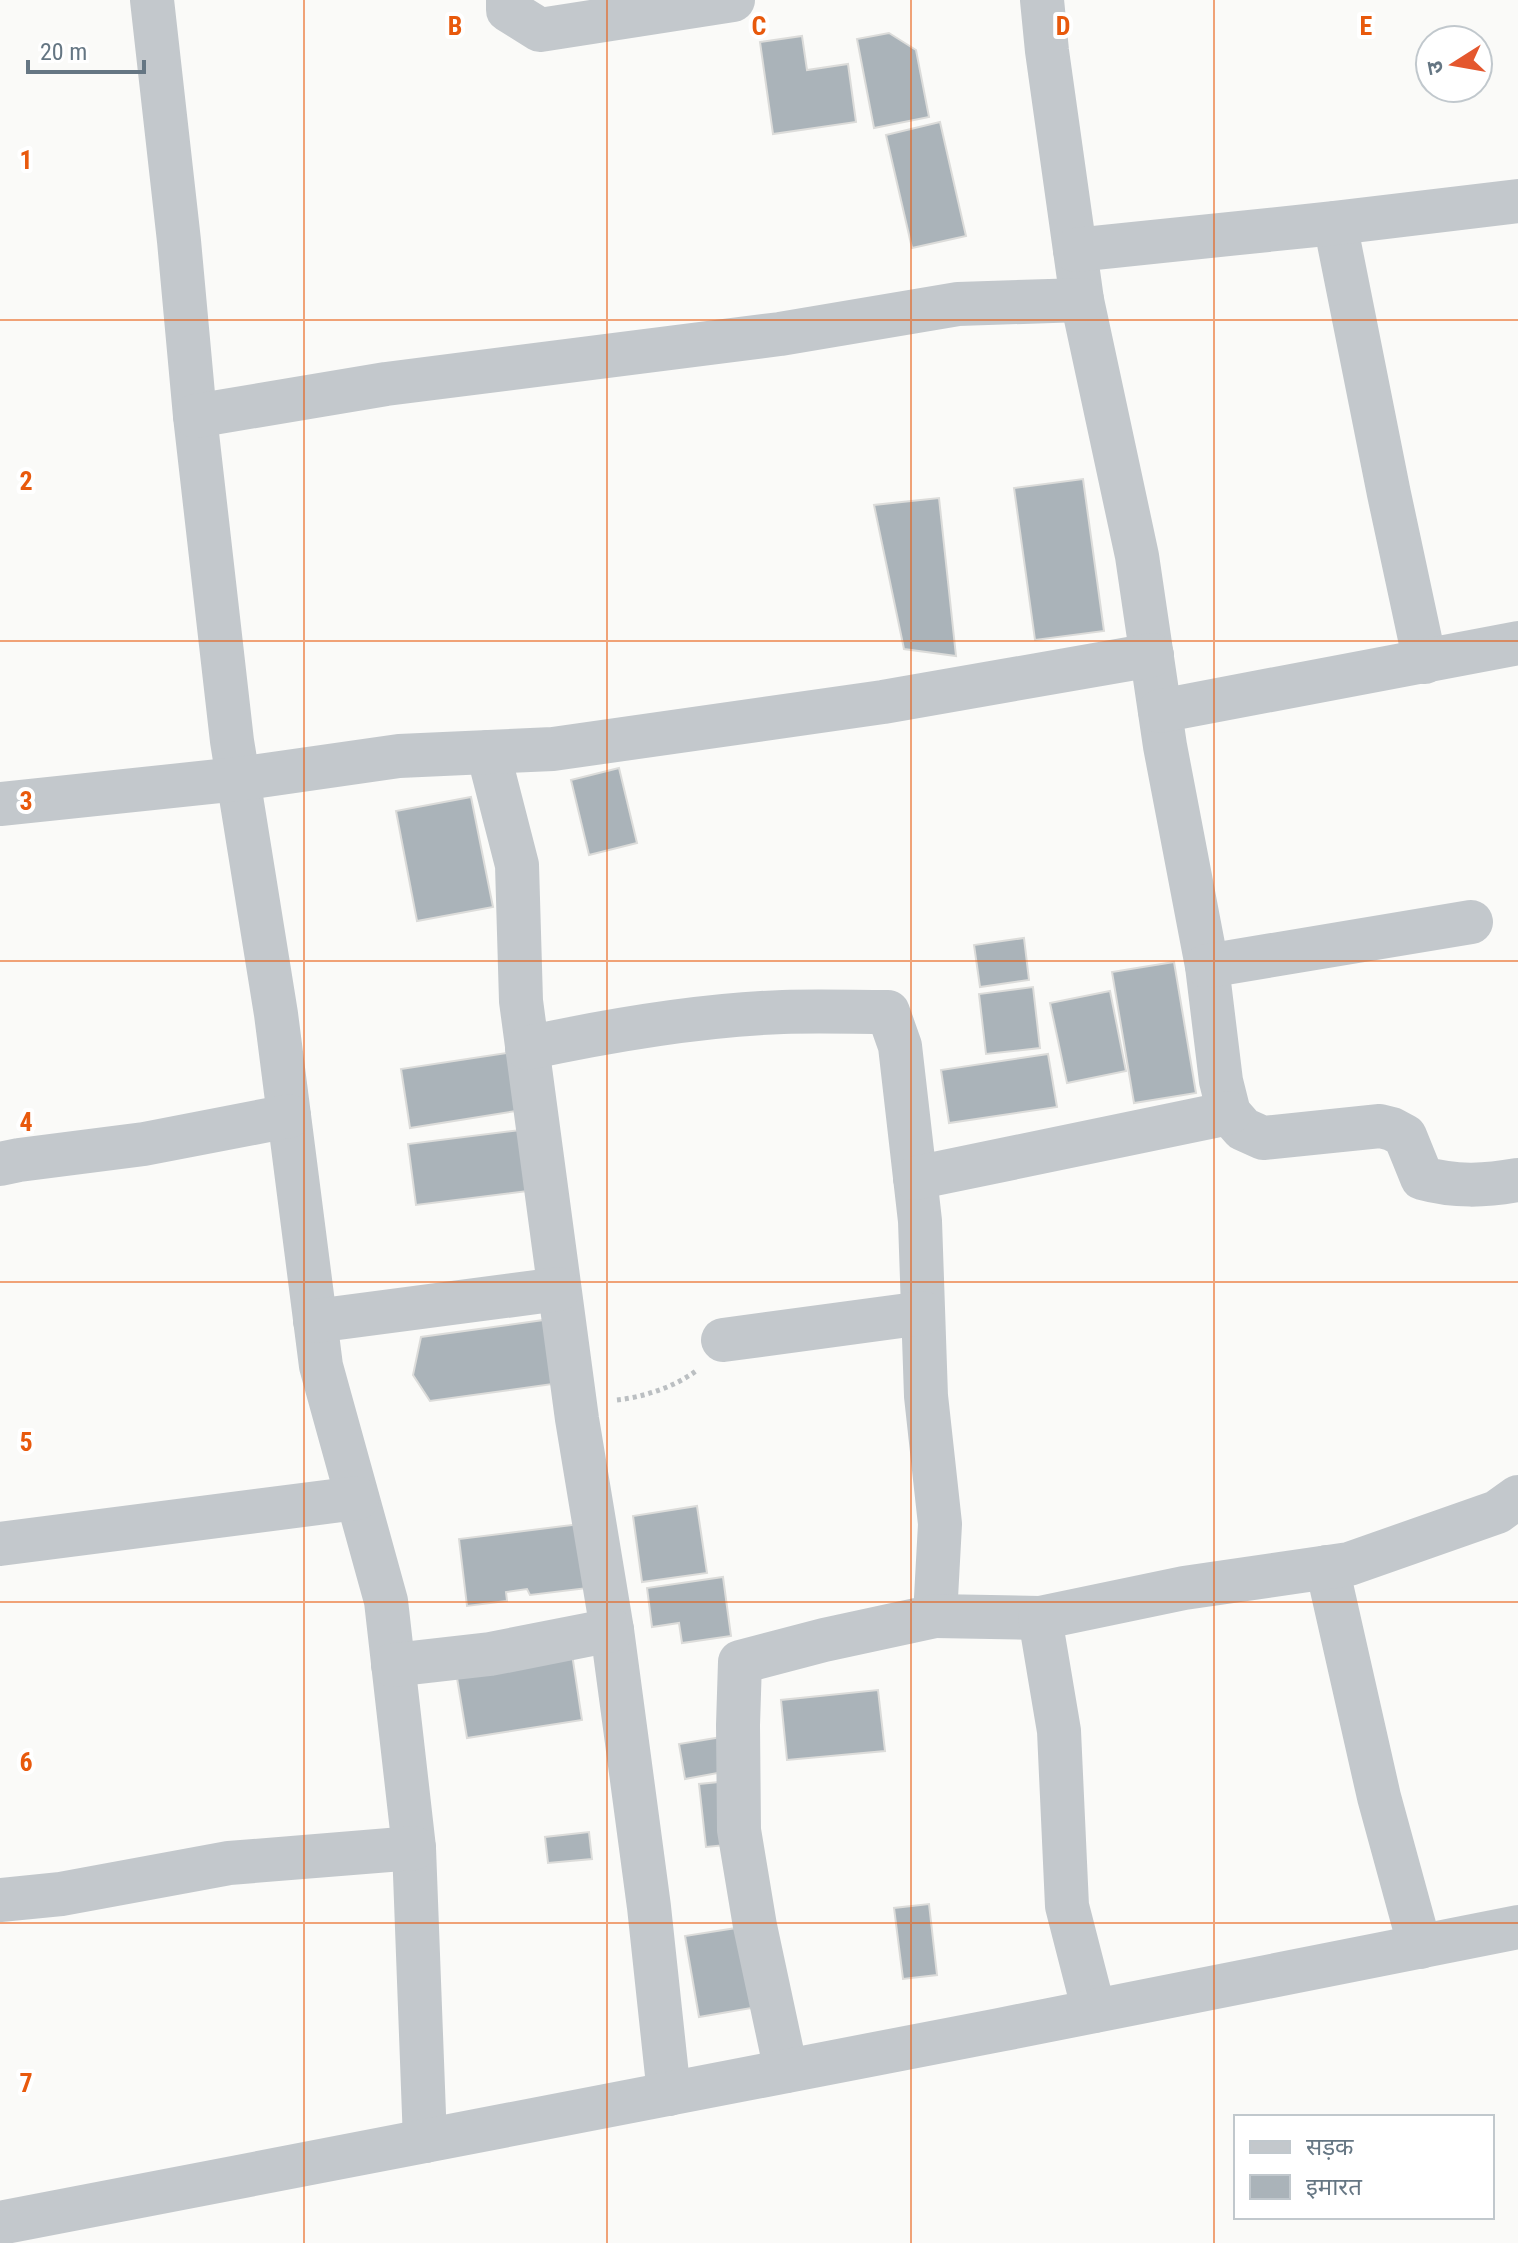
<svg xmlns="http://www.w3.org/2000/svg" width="1518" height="2243" viewBox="0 0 1518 2243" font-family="'Roboto Condensed','Noto Sans Devanagari',sans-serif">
<rect width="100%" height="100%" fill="#fafaf8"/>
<!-- building -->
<g fill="#aab3b9" stroke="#dcdcda" stroke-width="2">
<polygon points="889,33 916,50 929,117 874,128 857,39"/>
<polygon points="802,36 807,70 848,64 856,122 773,134 760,42"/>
<polygon points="940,122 966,236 912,248 886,135"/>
<polygon points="1083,479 1104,631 1035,640 1014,488"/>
<polygon points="939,498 956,656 904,649 874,505"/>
<polygon points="619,768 637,843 589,855 571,780"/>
<polygon points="471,797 493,907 417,921 396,811"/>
<polygon points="1024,938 1029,980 980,987 974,945"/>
<polygon points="1174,962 1196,1093 1134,1103 1112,972"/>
<polygon points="1033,987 1040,1048 986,1054 979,994"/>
<polygon points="1110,991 1126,1071 1067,1083 1050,1003"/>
<polygon points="514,1052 522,1110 410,1128 401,1069"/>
<polygon points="1048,1054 1057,1107 949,1123 941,1070"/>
<polygon points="529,1129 536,1190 416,1205 408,1144"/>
<polygon points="558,1318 567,1382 430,1401 413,1375 421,1337"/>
<polygon points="697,1506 707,1573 642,1582 633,1516"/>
<polygon points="580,1524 588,1588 530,1595 527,1589 506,1592 507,1601 467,1606 459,1539"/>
<polygon points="723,1577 731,1636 682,1643 679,1623 652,1627 647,1588"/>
<polygon points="572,1654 582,1720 467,1738 456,1672"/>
<polygon points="878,1690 885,1751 787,1760 781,1700"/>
<polygon points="728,1736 734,1770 685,1779 679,1744"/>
<polygon points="729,1781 736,1844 706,1847 699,1784"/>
<polygon points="589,1832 592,1859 548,1863 545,1837"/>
<polygon points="929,1904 937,1975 903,1979 894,1908"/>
<polygon points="749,1926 763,2006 699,2017 685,1936"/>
</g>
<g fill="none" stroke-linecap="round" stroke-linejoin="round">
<!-- path -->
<path stroke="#bbbfc2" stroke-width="5" stroke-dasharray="4 4" stroke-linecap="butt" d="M617,1400C644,1397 674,1387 696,1371"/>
<!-- street -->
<g stroke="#c3c8cc" stroke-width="44">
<polyline points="152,0 179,241 195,416 232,741 276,1014 321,1366 386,1601 414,1848 425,2141"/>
<polyline points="508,0 508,10 540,30 733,0"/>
<path d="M1042,0L1047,51L1082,300L1137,556L1165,746L1207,966L1221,1081L1229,1113L1243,1129L1263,1138L1380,1126L1392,1129L1405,1136L1422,1178C1455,1187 1485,1186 1518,1180"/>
<polyline points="1335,223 1389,494 1425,662"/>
<polyline points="1075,250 1335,223 1518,201"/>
<polyline points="195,416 386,384 780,334 958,304 1082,300"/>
<polyline points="1160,711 1518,643"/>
<polyline points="488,752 517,865 521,1001 577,1419 612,1630 649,1907 669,2094"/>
<polyline points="0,804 238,779 399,756 553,749 883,702 1152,655"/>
<polyline points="1207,966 1471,922"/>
<path d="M527,1048C611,1030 697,1015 783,1012C818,1011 853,1012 888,1012L900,1046L920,1221L926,1396L940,1524L935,1616L824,1640L740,1662L738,1725L739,1830L755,1926L786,2071"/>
<polyline points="0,1164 19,1160 144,1144 289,1116"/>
<polyline points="915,1178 1229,1113"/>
<polyline points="315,1321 559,1289"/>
<polyline points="723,1340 923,1313"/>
<polyline points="0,1544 357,1498"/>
<polyline points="1327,1567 1379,1797 1420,1947"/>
<polyline points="935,1616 1040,1618"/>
<polyline points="393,1665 490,1654 612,1630"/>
<polyline points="0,1900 61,1894 229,1863 414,1848"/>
<polyline points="1094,2011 1067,1906 1059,1731 1040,1618 1184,1588 1349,1564 1497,1512 1518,1497"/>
<polyline points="0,2223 999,2030 1518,1927"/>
</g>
</g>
<!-- grid -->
<path fill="none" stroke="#e8590c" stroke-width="2" stroke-opacity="0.55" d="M304,0V2243M607,0V2243M911,0V2243M1214,0V2243M0,320H1518M0,641H1518M0,961H1518M0,1282H1518M0,1602H1518M0,1923H1518"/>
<g font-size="26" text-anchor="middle" font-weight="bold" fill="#e8590c" stroke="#fff" stroke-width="8" stroke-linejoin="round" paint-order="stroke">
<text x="455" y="35">B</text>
<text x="759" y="35">C</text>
<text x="1063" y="35">D</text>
<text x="1366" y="35">E</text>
<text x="26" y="169">1</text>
<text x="26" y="490">2</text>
<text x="26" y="810">3</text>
<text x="26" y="1131">4</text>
<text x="26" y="1451">5</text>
<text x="26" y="1771">6</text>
<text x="26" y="2092">7</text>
</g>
<!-- legend -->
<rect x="1234" y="2115" width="260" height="104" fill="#ffffff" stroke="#c1c8cd" stroke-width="2"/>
<rect x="1250" y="2141" width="40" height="12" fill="#c3c8cc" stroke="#c1c8cd" stroke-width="2"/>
<text x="1306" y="2155" font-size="24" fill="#657683">सड़क</text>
<rect x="1250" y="2175" width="40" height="24" fill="#aab3b9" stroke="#c1c8cd" stroke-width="2"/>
<text x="1306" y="2195" font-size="24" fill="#657683">इमारत</text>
<!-- north arrow -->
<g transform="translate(1454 64) rotate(259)"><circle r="38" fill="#ffffff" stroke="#c1c8cd" stroke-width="2"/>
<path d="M0-6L14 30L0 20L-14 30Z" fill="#e4572e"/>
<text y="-12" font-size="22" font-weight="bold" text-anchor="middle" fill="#657683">उ</text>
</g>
<!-- scale -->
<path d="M28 60v12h116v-12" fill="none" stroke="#657683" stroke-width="4"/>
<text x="40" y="60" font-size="24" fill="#657683" stroke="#ffffff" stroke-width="6" paint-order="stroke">20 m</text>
</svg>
